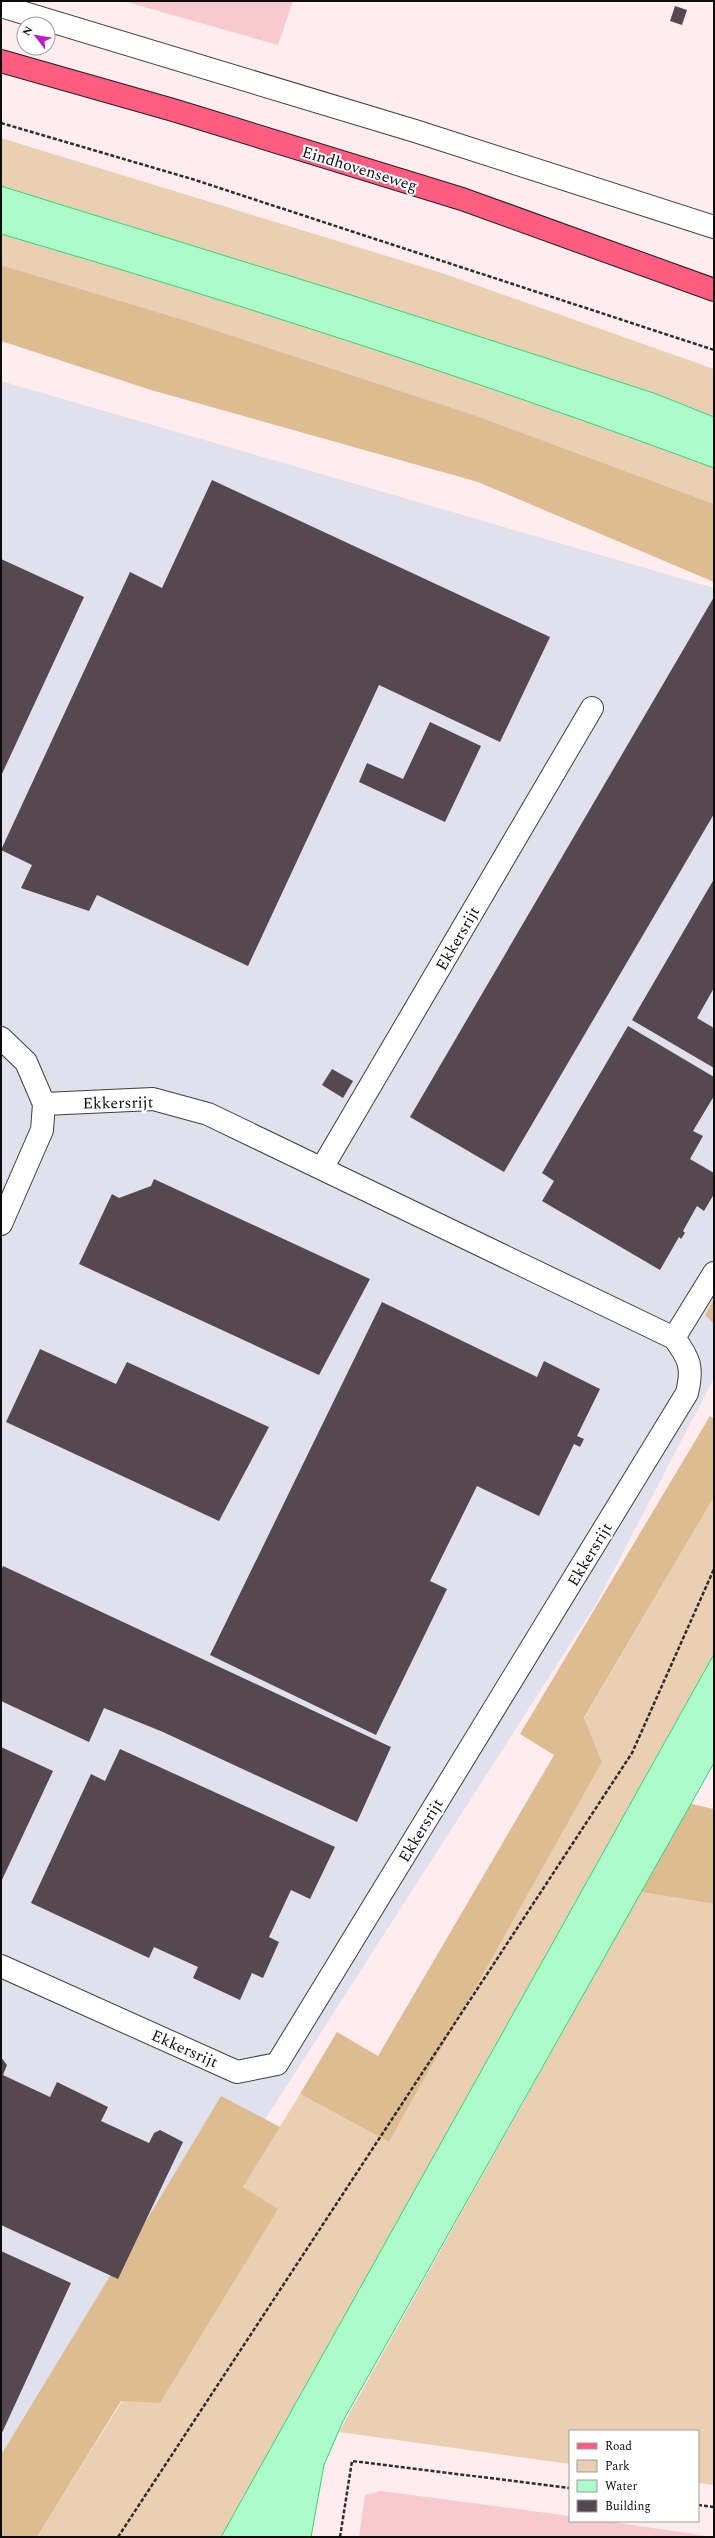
<svg xmlns="http://www.w3.org/2000/svg" width="715" height="2538" viewBox="0 0 715 2538" font-family="Spectral,serif">
<rect width="100%" height="100%" fill="#ffecef"/>
<!-- industrial -->
<polygon fill="#e0e1ec" points="1,381 714,588 714,1378 596,1604 1,2531"/>
<!-- farmland -->
<g fill="#f6cace">
<polygon points="123,1 293,1 278,45"/>
<polygon points="381,2491 570,2516 570,2521 605,2521 714,2537 359,2537 365,2495"/>
</g>
<!-- green -->
<g fill="#ebcfb3">
<polygon points="1,138 439,272 714,369 714,417 654,393 351,295 1,186"/>
<path d="M1,234C241,304 480,381 714,468V504L480,417L184,320L1,265Z"/>
<polygon points="714,1497 714,1654 221,2537 37,2537 122,2401 278,2210 243,2187 300,2094 389,2142 602,1762 584,1719"/>
<polygon points="641,1892 714,1904 714,2485 698,2483 698,2431 570,2431 570,2464 339,2432"/>
</g>
<!-- forest -->
<g fill="#ddbc91">
<polygon points="1,265 184,320 480,417 714,504 714,582 478,482 151,390 1,341"/>
<polygon points="714,1299 714,1324 705,1315"/>
<polygon points="710,1416 714,1419 714,1497 584,1718 602,1762 389,2142 300,2094 337,2032 378,2056 554,1755 520,1734"/>
<polygon points="691,1804 714,1809 714,1904 641,1892"/>
<polygon points="221,2096 280,2127 243,2187 278,2209 160,2403 121,2401 37,2537 1,2537 1,2455 110,2276 119,2266"/>
</g>
<!-- water -->
<g fill="#adfaca" stroke="#30d573">
<path d="M1,186L351,295L654,393L714,417V468C479,381 241,304 1,234Z"/>
<polygon points="714,1654 714,1763 343,2421 324,2465 311,2537 221,2537"/>
</g>
<!-- building -->
<g fill="#564850">
<polygon points="675,6 687,10 682,25 670,21"/>
<polygon points="212,480 550,637 500,742 379,685 248,966 97,895 89,911 21,888 32,865 1,850 130,572 162,588"/>
<polygon points="1,559 84,597 1,776"/>
<polygon points="714,597 714,814 504,1172 410,1117"/>
<polygon points="430,722 481,746 445,822 359,782 367,763 403,779"/>
<polygon points="714,879 714,988 697,1018 714,1028 714,1068 632,1020"/>
<polygon points="628,1026 714,1077 714,1096 693,1131 703,1136 690,1159 714,1173 714,1194 704,1211 697,1206 683,1231 685,1233 681,1239 679,1237 660,1270 542,1201 554,1181 542,1173"/>
<polygon points="332,1069 353,1081 343,1098 322,1085"/>
<polygon points="154,1179 370,1279 319,1375 79,1264 112,1194 119,1198 151,1186"/>
<polygon points="382,1302 537,1377 544,1361 600,1389 577,1436 584,1439 580,1447 574,1444 539,1516 477,1486 430,1581 447,1589 376,1735 210,1655"/>
<polygon points="40,1349 116,1384 127,1362 269,1427 219,1521 6,1422"/>
<polygon points="3,1566 391,1747 357,1822 163,1732 104,1708 89,1742 1,1701 1,1571"/>
<polygon points="1,1747 53,1771 1,1882"/>
<polygon points="120,1749 335,1847 310,1899 291,1890 269,1937 279,1942 263,1978 252,1973 240,2000 193,1978 198,1967 154,1947 149,1958 31,1903 91,1774 105,1781"/>
<polygon points="1,2057 7,2065 3,2075 50,2097 57,2082 108,2107 101,2121 149,2143 154,2133 160,2130 183,2142 118,2279 1,2225"/>
<polygon points="1,2251 71,2283 1,2435"/>
</g>
<g fill="none" stroke-linecap="round" stroke-linejoin="round">
<defs>
<g id="minor">
<polyline points="1,6 415,131 714,227"/>
<polyline points="1,1038 26,1062 44,1104 42,1130 1,1224"/>
<polyline points="322,1168 592,708"/>
<polyline points="674,1338 714,1273"/>
<path d="M1,1966L237,2072L277,2064L687,1393C693,1368 690,1359 674,1338L208,1114L153,1099L44,1104"/>
</g>
<polyline id="major" points="1,61 173,110 462,199 714,290"/>
</defs>
<!-- minor casing -->
<use href="#minor" stroke="#3f3f3f" stroke-width="24"/>
<!-- major casing -->
<use href="#major" stroke="#1d1d1d" stroke-width="24"/>
<!-- path -->
<g stroke="#2e2e2e" stroke-width="2.5" stroke-dasharray="4 2" stroke-linecap="butt">
<polyline points="1,123 192,179 714,350"/>
<polyline points="698,2505 714,2507"/>
<polyline points="118,2537 632,1753 714,1569"/>
<polyline points="340,2537 352,2461 570,2488"/>
</g>
<!-- minor -->
<use href="#minor" stroke="#fff" stroke-width="22"/>
<!-- major -->
<use href="#major" stroke="#ff5c82" stroke-width="22"/>
</g>
<g text-anchor="middle" stroke-width="4" stroke-linejoin="round" paint-order="stroke">
<!-- street labels -->
<g font-size="16" fill="#0c0c0c" stroke="#fff">
<text transform="translate(360 168) rotate(17)" y="6">Eindhovenseweg</text>
<text transform="translate(457 938) rotate(-60)" y="6">Ekkersrijt</text>
<text transform="translate(118 1102) rotate(-1)" y="6">Ekkersrijt</text>
<text transform="translate(589 1554) rotate(-59)" y="6">Ekkersrijt</text>
<text transform="translate(420 1830) rotate(-59)" y="6">Ekkersrijt</text>
<text transform="translate(185 2048) rotate(24)" y="6">Ekkersrijt</text>
</g>
</g>
<!-- border -->
<rect width="715" height="2538" fill="none" stroke="#0c0c0c" stroke-width="4"/>
<!-- legend -->
<rect x="569" y="2430" width="130" height="92" fill="#ffffff" stroke="#9e9e9e"/>
<rect x="577" y="2443" width="20" height="6" fill="#ff5c82" stroke="#9e9e9e"/>
<text x="605" y="2450" font-size="12" fill="#0c0c0c">Road</text>
<rect x="577" y="2460" width="20" height="12" fill="#ebcfb3" stroke="#9e9e9e"/>
<text x="605" y="2470" font-size="12" fill="#0c0c0c">Park</text>
<rect x="577" y="2480" width="20" height="12" fill="#adfaca" stroke="#9e9e9e"/>
<text x="605" y="2490" font-size="12" fill="#0c0c0c">Water</text>
<rect x="577" y="2500" width="20" height="12" fill="#564850" stroke="#9e9e9e"/>
<text x="605" y="2510" font-size="12" fill="#0c0c0c">Building</text>
<!-- north arrow -->
<g transform="translate(36 36) rotate(301)"><circle r="19" fill="#ffffff" stroke="#9e9e9e"/>
<path d="M0-3L7 15L0 10L-7 15Z" fill="#bd1dc4"/>
<text y="-6" font-size="11" font-weight="bold" text-anchor="middle" fill="#0c0c0c">N</text>
</g>
</svg>
